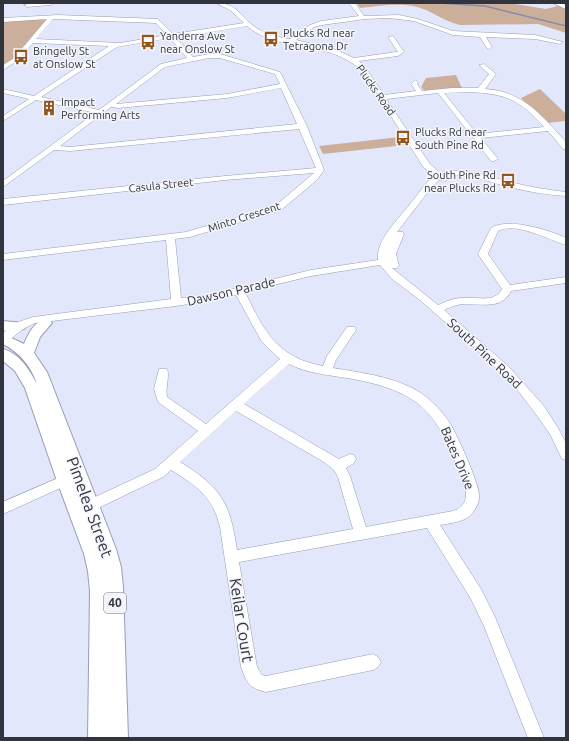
<svg xmlns="http://www.w3.org/2000/svg" width="569" height="741" viewBox="0 0 569 741" font-family="Ubuntu,sans-serif">
<rect width="100%" height="100%" fill="#e2e7fb"/>
<!-- green -->
<g fill="#ccaf9b">
<path d="M509,3L546,9L558,6L566,9V33L538,24L460,25C447,22 437,15 426,10C405,1 381,6 360,8L357,3Z"/>
<polygon points="44,19 46,22 11,61 3,67 3,21"/>
<polygon points="456,75 462,88 427,91 424,90 421,87 426,78"/>
<polygon points="540,89 566,114 566,121 547,123 521,98"/>
<polygon points="400,137 405,145 323,154 319,146"/>
</g>
<g fill="none" stroke-linecap="round" stroke-linejoin="round">
<!-- stream -->
<polyline stroke="#848dac" stroke-width="1.5" points="440,3 485,6 566,26"/>
<defs>
<g id="minor">
<polygon points="32,3 54,3 51,5 27,7 24,5"/>
<path d="M216,3C237,3 240,16 255,27C265,34 277,37 290,39L310,25L321,21L359,16L349,3H355L364,16L399,15L418,19L453,31L535,35L563,42L560,44L535,39L486,37L492,47L489,49L487,48L480,37L453,35L414,21L389,18L365,19L322,25L314,27L296,40L336,50L354,58L396,52H398L388,37L393,36L404,52L398,56L359,61L367,70L384,95L416,91L411,84L415,80L418,82L417,84L422,91L452,88H478L489,74L479,65L484,64L496,74L485,89C523,91 542,116 566,142V149H563L548,131L481,138L498,159L494,161H491L438,93L386,99L430,164L440,173C464,166 490,178 514,183C531,187 548,190 566,192V196C548,195 531,192 513,188C492,183 467,172 446,176L447,179L446,181L439,180L431,188L397,232H403L404,234L396,254L399,266L397,268H392L438,305C445,302 453,298 462,298C476,296 494,304 502,289L478,254L491,228C508,217 549,230 566,238V245C549,240 515,221 498,231L488,254L510,285L566,277V283L511,291C501,311 480,303 462,304C456,305 450,307 444,310L508,366L544,406L558,428L566,443V460L562,459L550,434L535,413L519,392L480,353L420,300L392,279L380,265L311,276L245,292C264,331 277,358 323,366L327,356L347,327H355L356,330L336,360L333,368C363,373 396,377 421,393C431,400 440,409 447,419C455,429 479,483 479,495C480,500 477,507 473,512C467,522 451,523 440,525L481,589L495,617L544,738H528L484,626L471,599L427,528L239,562L257,667L262,675L266,676L373,654L378,657L381,662L378,667L373,670L266,692C249,688 247,683 241,667L220,527C213,497 197,486 171,470L163,477L90,512L85,514L80,512L78,508L80,504L155,469L198,431L158,402L154,389L159,369H167C170,376 165,388 167,397L206,424L280,359L262,342L236,295L209,301L176,306L35,323L23,329L7,342L3,343V333L15,323L33,317L171,299L166,240L3,260V254L186,232L275,206L314,173L225,180L3,205V199L225,176L316,168L299,129L70,151L54,150L3,187V181L95,113L36,100L3,121V116L29,99L3,93V89L34,96L109,46L33,43L17,61L3,70V65L13,59L47,19L3,22V18L58,15L158,19L173,34L244,23L230,10ZM53,19L156,23L167,35L120,43L36,39ZM247,26C279,54 329,38 363,72L424,168L434,176C424,184 418,195 410,204C399,219 376,239 378,260L311,270L209,295L181,298L175,239L190,237L281,210L317,180L324,170L307,126L280,72L220,54H209L193,57L176,38ZM170,38L187,58L161,64L99,110L41,97L117,47ZM209,58H220L275,74L280,84L227,94L116,104L165,67ZM281,88L297,124L70,147L60,146L111,107L118,108L227,98ZM471,92C507,94 520,100 544,127L477,134L444,93ZM289,364C306,373 328,375 347,378C422,391 438,412 463,482C468,494 468,506 453,511L366,527L350,476L346,468L354,463L356,459L354,455L350,454L339,459L244,404ZM236,411L324,462L334,470L338,477L353,529L237,550C230,502 221,487 180,462Z"/>
<polygon points="553,3 561,3 566,5 566,9"/>
<polygon points="72,472 76,473 78,477 76,481 3,514 3,502"/>
</g>
<g id="major">
<path d="M45,319L50,320L52,323L40,337L34,353L47,372L116,549L121,567L123,587L128,738H88L90,592L88,571L84,554L57,481L25,388L15,371L3,361V349C20,354 29,369 37,384C31,366 20,353 3,344V334L24,344C28,334 34,322 45,319Z"/>
<polygon points="3,321 24,323 26,326 24,329 3,331"/>
</g>
</defs>
<!-- minor casing -->
<use href="#minor" stroke="#979db4" stroke-width="1"/>
<!-- major casing -->
<use href="#major" stroke="#979db4" stroke-width="2"/>
<!-- minor -->
<use href="#minor" fill="#fff" fill-rule="evenodd"/>
<!-- major -->
<use href="#major" fill="#fff" fill-rule="evenodd"/>
</g>
<!-- icons -->
<defs>
<symbol id="bus-bare" viewBox="-9 -9 18 18"><path d="M-5-6H5V4H4V6H2V4H-2V6H-4V4H-5ZM-3.5-4V0h7V-4ZM-3.5 1.2v1.5H-2V1.2ZM2 1.2v1.5H3.5V1.2Z" fill="#94551d" stroke="#f4f5fa" stroke-width="2.5" paint-order="stroke"/></symbol>
<symbol id="building-bare" viewBox="-9 -9 18 18"><path d="M-4-6H4V6H1V3H-1V6H-4ZM-2.5-4.3h1.7v1.8h-1.7ZM.8-4.3h1.7v1.8H.8ZM-2.5-1h1.7V.8h-1.7ZM.8-1h1.7V.8H.8Z" fill="#94551d" stroke="#f4f5fa" stroke-width="2.5" paint-order="stroke"/></symbol>
</defs>
<g fill-rule="evenodd">
<use href="#bus-bare" x="260" y="28" width="22" height="22"/>
<use href="#bus-bare" x="137" y="31" width="22" height="22"/>
<use href="#bus-bare" x="10" y="46" width="22" height="22"/>
<use href="#building-bare" x="38" y="97" width="22" height="22"/>
<use href="#bus-bare" x="392" y="127" width="22" height="22"/>
<use href="#bus-bare" x="497" y="170" width="22" height="22"/>
</g>
<g text-anchor="middle" stroke-width="3" stroke-linejoin="round" paint-order="stroke">
<!-- far-poi labels -->
<g font-size="11" fill="#31343d" stroke="#f4f5fa" text-anchor="start">
<text x="283" y="37">Plucks Rd near<tspan x="283" dy="13">Tetragona Dr</tspan></text>
<text x="160" y="40">Yanderra Ave<tspan x="160" dy="13">near Onslow St</tspan></text>
<text x="33" y="55">Bringelly St<tspan x="33" dy="13">at Onslow St</tspan></text>
<text x="61" y="106">Impact<tspan x="61" dy="13">Performing Arts</tspan></text>
<text x="415" y="136">Plucks Rd near<tspan x="415" dy="13">South Pine Rd</tspan></text>
<text x="496" y="179" text-anchor="end">South Pine Rd<tspan x="496" dy="13">near Plucks Rd</tspan></text>
</g>
<!-- far-street labels -->
<g font-size="11" fill="#31343d" stroke="#f4f5fa">
<text transform="translate(376 90) rotate(55)" y="4">Plucks Road</text>
<text transform="translate(161 185) rotate(-6)" y="4">Casula Street</text>
<text transform="translate(244 217) rotate(-18)" y="4">Minto Crescent</text>
</g>
<!-- shield labels -->
<rect fill="#f4f5fa" stroke="#6c6e76" stroke-width="1" x="104" y="593" width="22" height="20" rx="3"/>
<g font-size="12" font-weight="bold" fill="#31343d">
<text x="115" y="607">40</text>
</g>
<!-- street labels -->
<g font-size="13" fill="#31343d" stroke="#f4f5fa">
<text transform="translate(231 291) rotate(-13)" y="5">Dawson Parade</text>
<text transform="translate(485 353) rotate(43)" y="5">South Pine Road</text>
<text transform="translate(458 458) rotate(67)" y="5">Bates Drive</text>
</g>
<!-- near-street labels -->
<g font-size="16" fill="#31343d" stroke="#f4f5fa">
<text transform="translate(90 507) rotate(70)" y="6">Pimelea Street</text>
<text transform="translate(242 620) rotate(81)" y="6">Keilar Court</text>
</g>
</g>
<!-- border -->
<rect width="569" height="741" fill="none" stroke="#31343d" stroke-width="8"/>
</svg>
